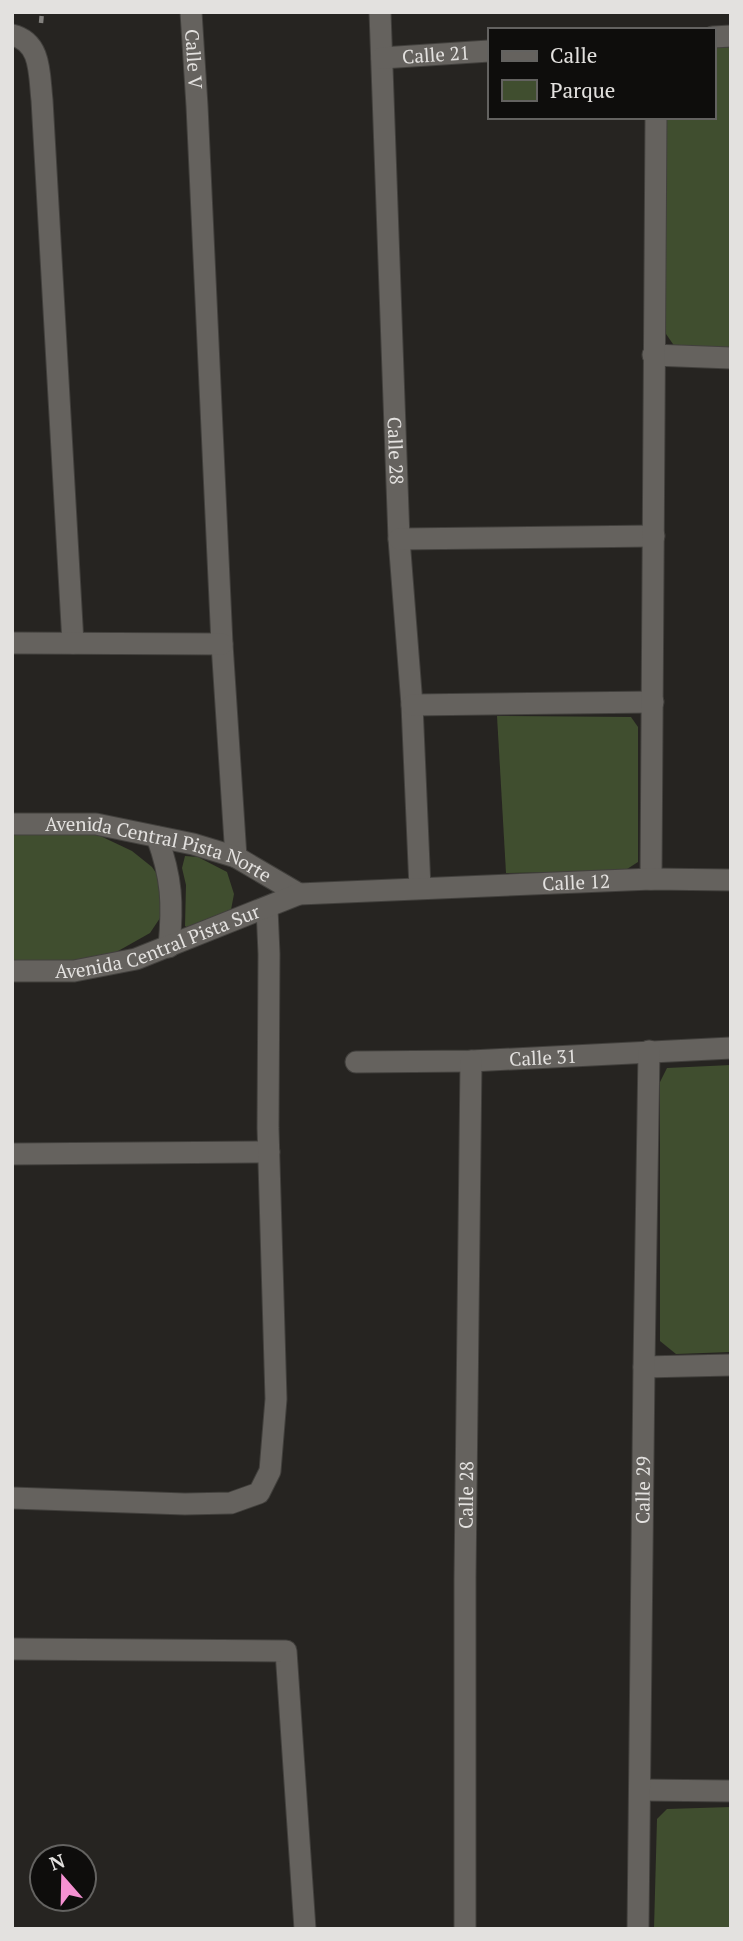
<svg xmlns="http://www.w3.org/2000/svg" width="743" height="1941" viewBox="0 0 743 1941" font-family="'PT Serif',serif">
<rect width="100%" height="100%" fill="#262421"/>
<!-- green -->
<g fill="#404e2f">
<polygon points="731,47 731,348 675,347 664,331 667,117 713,117 713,48"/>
<polygon points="497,716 631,717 638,727 638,862 624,871 506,873"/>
<polygon points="12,832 92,832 132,851 152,867 163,883 164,912 150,933 111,955 77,965 12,964"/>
<polygon points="185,856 198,857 227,872 234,894 230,915 194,932 185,926 186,885 182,868"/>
<polygon points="731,1065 731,1352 676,1354 660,1341 660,1082 667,1068"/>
<polygon points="731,1807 731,1929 654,1929 657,1819 667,1809"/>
</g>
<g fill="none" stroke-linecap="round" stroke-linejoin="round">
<defs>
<g id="street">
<path id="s1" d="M191,12L197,106L222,644L236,857"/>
<path id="s2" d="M380,12L399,539L412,705L420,888"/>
<path d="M12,35C42,42 39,75 42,100L73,643"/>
<polyline points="713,37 731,36"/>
<path id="s3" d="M382,58L489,51"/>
<polyline points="653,355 731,358"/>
<polyline points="399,539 654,536"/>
<polyline points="12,643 222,644"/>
<polyline points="412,705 653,702"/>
<polyline points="651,879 656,117"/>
<path id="s4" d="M356,1062L471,1061L731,1048"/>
<polyline points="12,1154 269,1152"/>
<polyline points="644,1367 731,1365"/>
<polyline points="12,1498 185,1504 231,1503 259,1493 270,1471 276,1399 268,1128 269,954 267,908"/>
<polyline points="12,1649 286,1651 305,1929"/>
<polyline points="640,1790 731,1791"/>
<path id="s5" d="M465,1929V1578L471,1061"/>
<path id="s6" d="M638,1929L644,1367L649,1051"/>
</g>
<g id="secondary">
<path id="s7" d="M12,824H96L193,844L236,857L299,894"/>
<path d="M157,837C172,878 173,904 169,947"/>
<path id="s8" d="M12,971H74L136,959L299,894L651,879L731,880"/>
</g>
</defs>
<!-- street casing -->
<use href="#street" stroke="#42403d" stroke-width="23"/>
<!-- secondary casing -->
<use href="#secondary" stroke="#42403d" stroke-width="23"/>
<!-- path -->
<polyline stroke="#83817e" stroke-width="4.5" stroke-dasharray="7 3.5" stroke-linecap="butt" points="41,23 42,12"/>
<!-- street -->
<use href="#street" stroke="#65625e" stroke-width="21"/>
<!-- secondary -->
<use href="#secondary" stroke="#65625e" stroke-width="21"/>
</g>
<g text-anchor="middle" stroke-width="6" stroke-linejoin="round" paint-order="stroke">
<!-- street labels -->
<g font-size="19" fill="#e3e1df" stroke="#0e0d0c">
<text dy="7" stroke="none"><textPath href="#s3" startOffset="54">Calle 21</textPath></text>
<text dy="7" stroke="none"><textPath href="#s1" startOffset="47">Calle V</textPath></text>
<text dy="7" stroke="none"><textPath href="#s2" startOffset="439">Calle 28</textPath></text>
<text dy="7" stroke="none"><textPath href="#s7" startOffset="150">Avenida Central Pista Norte</textPath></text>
<text dy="7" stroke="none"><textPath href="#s8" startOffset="578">Calle 12</textPath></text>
<text dy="7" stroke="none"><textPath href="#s8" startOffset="150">Avenida Central Pista Sur</textPath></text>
<text dy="7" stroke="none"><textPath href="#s4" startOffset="187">Calle 31</textPath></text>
<text dy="7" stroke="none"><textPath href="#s6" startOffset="439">Calle 29</textPath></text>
<text dy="7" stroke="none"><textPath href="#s5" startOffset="434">Calle 28</textPath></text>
</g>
</g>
<!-- border -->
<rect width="743" height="1941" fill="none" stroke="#e3e1df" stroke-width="28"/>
<!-- legend -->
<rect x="488" y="28" width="228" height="91" fill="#0e0d0c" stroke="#636260" stroke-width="2"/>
<rect x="502" y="51" width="35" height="10" fill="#65625e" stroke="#636260" stroke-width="2"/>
<text x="550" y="63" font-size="21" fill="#e3e1df">Calle</text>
<rect x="502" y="80" width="35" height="21" fill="#404e2f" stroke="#636260" stroke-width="2"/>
<text x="550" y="98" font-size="21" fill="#e3e1df">Parque</text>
<!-- north arrow -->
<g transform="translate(63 1878) rotate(340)"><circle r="33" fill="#0e0d0c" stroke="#636260" stroke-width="2"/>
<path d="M0-5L12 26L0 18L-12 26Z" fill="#f591d2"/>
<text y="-10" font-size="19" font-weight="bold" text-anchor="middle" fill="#e3e1df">N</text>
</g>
</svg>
